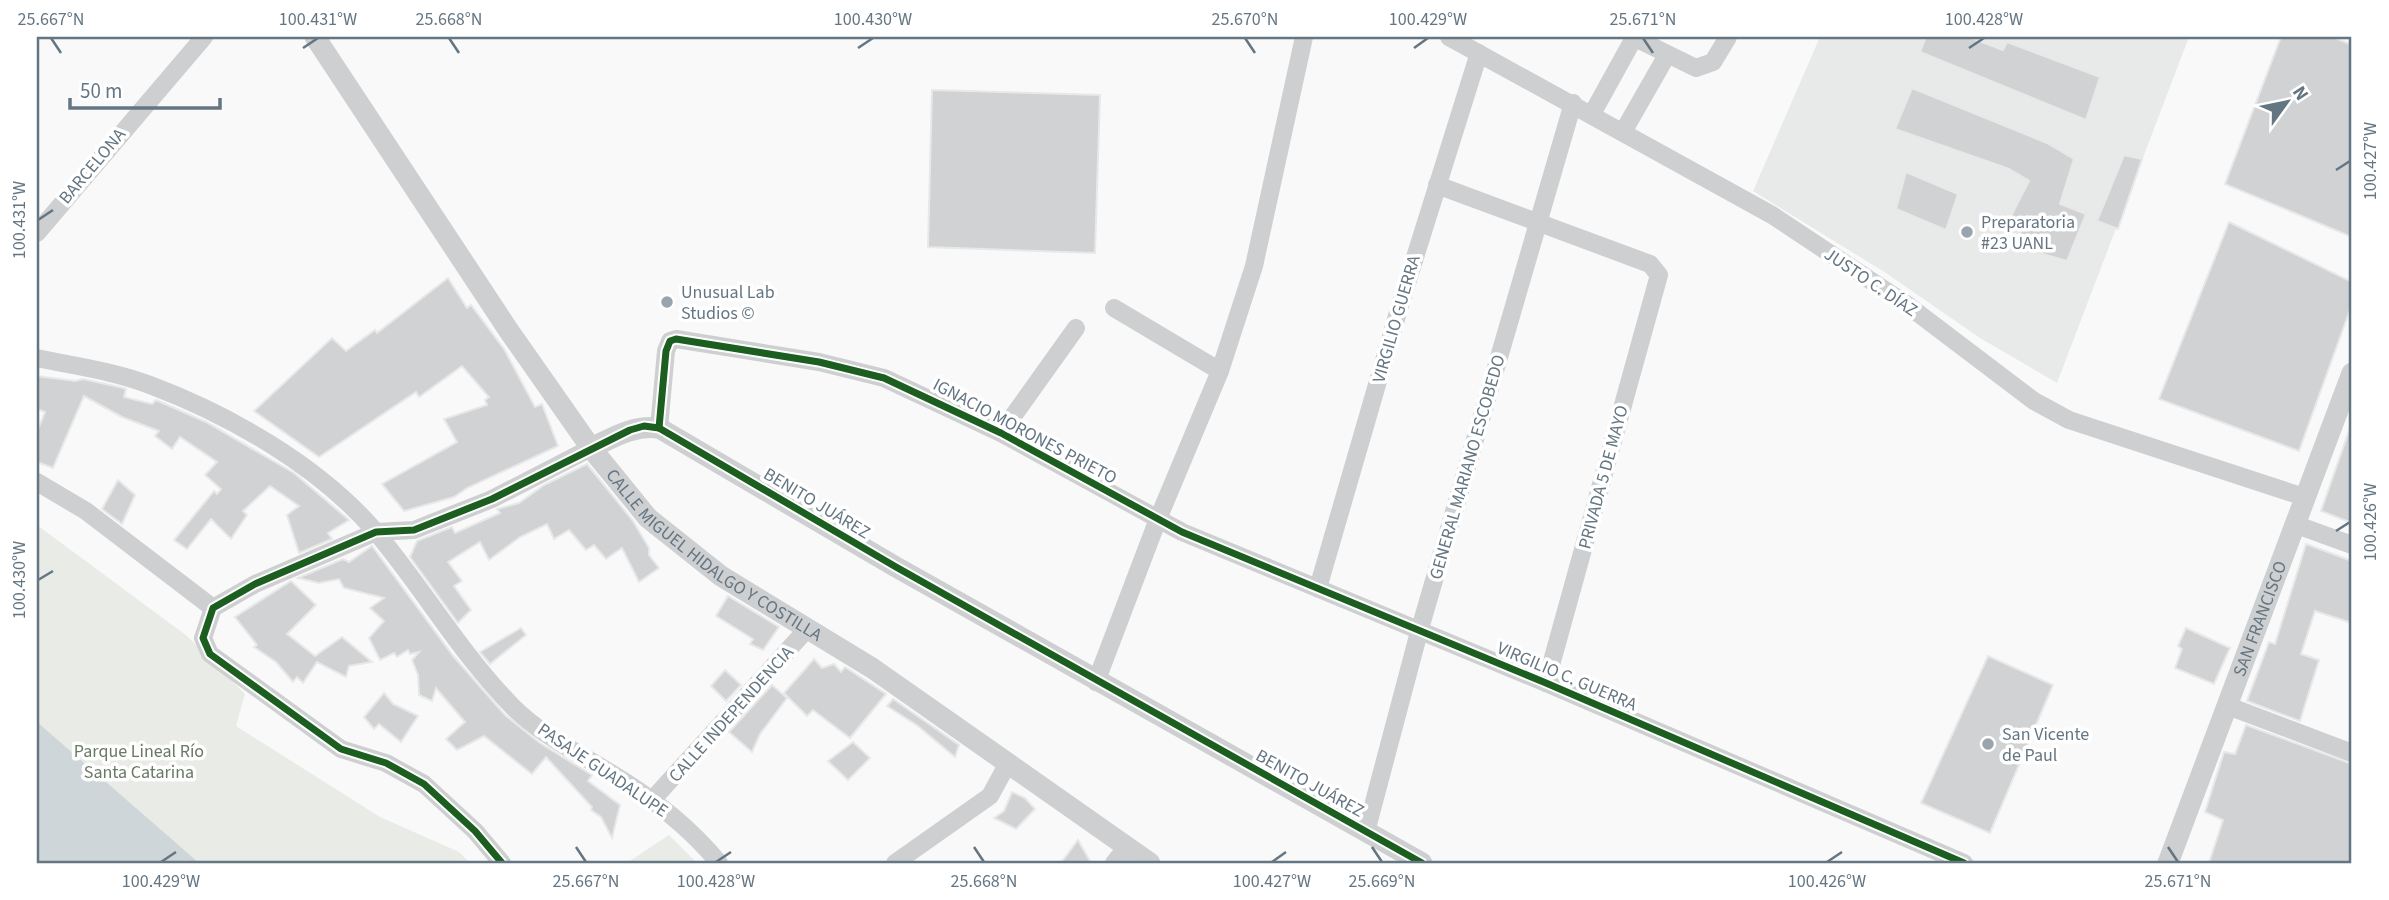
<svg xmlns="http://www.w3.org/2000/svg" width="2389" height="900" viewBox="0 0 2389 900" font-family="'Source Sans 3',sans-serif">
<rect width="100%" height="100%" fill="#f9f9f9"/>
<!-- built -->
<polygon fill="#e8e9e9" points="1820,37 2189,37 2057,383 1980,338 1886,273 1753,191"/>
<!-- green -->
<g fill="#e8ebe6">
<polygon points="37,525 187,636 245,694 236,726 380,817 459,852 470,863 37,863"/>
<polygon points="669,835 697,863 627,863"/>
</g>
<!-- water -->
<polygon fill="#ced6d9" points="37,722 199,863 37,863"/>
<!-- building -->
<g fill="#d0d2d3" stroke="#e8e8e8" stroke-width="2">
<polygon points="1926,37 1969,37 2003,50 2007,42 2100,77 2086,120 1920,52"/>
<polygon points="2281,37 2333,37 2352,45 2352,237 2225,184"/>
<polygon points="1912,88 2047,143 2074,159 2060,204 2086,214 2067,261 2014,246 2022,229 2007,224 2029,181 2009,169 1895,129"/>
<polygon points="932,90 1100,95 1095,253 928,247"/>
<polygon points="2124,155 2142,159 2118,229 2097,221"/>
<polygon points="1906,172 1958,194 1946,230 1896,209"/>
<polygon points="2229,222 2352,282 2352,304 2299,451 2159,399"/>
<polygon points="448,278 467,308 471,305 504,349 535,407 542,404 558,446 467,488 454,497 404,511 382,484 457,442 444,419 487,405 485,400 489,397 462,366 419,397 416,392 319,457 254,411 332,338 346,351 375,330 377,333"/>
<polygon points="37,376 75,381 83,379 119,387 126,389 124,397 152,404 156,400 206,422 294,473 349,520 328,533 332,539 299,553 287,515 299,506 270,486 243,511 247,515 231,539 211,519 187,549 174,540 214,491 217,494 221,489 205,475 217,462 180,437 172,449 155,436 159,431 122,417 84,396 53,468 37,462 37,432 45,412 37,409"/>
<polygon points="2350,428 2352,429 2352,523 2321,511"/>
<polygon points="587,464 633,521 649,548 649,555 659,568 639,582 622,548 606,559 594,545 586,550 569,530 554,539 547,524 520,537 489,560 480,542 448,562 462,581 454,586 471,610 458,623 410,557 417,541 452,527 455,533 500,513 497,509 519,503 544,485"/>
<polygon points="118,480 135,495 122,524 102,509"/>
<polygon points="2306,544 2352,561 2352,623 2315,611 2301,654 2319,660 2300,721 2247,701 2269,642 2275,644"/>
<polygon points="372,546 454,657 505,715 540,743 592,775 588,781 620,805 612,838 601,817 591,810 592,807 546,757 532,774 484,736 457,750 446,739 465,722 436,688 432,701 419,695 418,675 412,660 419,652 410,654 408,650 397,657 394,653 380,660 369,638 384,621 370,608 384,598 344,588 339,579 319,583 298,578 343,559 349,562"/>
<polygon points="291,581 316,605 287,634 315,656 342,637 372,662 349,666 346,677 317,662 303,683 297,677 293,682 276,662 254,647 257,645 235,617"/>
<polygon points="728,596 779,627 763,650 750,644 753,639 716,616"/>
<polygon points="521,628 526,635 490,664 480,652"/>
<polygon points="2186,628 2230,648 2214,684 2175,668 2182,649 2178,646"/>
<polygon points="1988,656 2053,685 1990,833 1921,803"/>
<polygon points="814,659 822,668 834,664 841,672 845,667 886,694 850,738 813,710 807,716 784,693"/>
<polygon points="725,670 741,685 726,701 711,686"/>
<polygon points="772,685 787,698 760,734 752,752 729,732"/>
<polygon points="384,693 393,704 418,716 401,742 379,724 374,729 364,717"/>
<polygon points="893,699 959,745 955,757 918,726 887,706"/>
<polygon points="2246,725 2352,764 2352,863 2209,863 2223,820 2205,812 2224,752 2235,754"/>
<polygon points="853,742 870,758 848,780 828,761"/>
<polygon points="1012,792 1025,798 1035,809 1016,829 994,818 1004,811"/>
<polygon points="1078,840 1091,863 1061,863"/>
</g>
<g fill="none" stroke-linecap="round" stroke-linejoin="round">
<!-- minor -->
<g stroke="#cecfd0" stroke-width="18">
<polyline points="1449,37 1772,215 1906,304 2034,401 2069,420 2304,497"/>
<polyline points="1633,37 1696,68 1713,62 1728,37"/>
<polyline points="1592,114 1634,38"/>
<polyline points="1623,132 1667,55"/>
<polyline points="1437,185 1650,264 1659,275 1546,683"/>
<polyline points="37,233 204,37"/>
<polyline points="1114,308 1220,371"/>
<path d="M37,358C74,366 114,371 150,385C230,415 319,466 375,531C423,588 460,653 513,707C540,734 577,752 609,772C651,797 688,825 719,863"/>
<polyline points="659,428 666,351 670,341 676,339 819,362 884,378 1001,433 1182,532 1546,683 1964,863"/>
<polyline points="1001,433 1076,328"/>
<polyline points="37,482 86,511 213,608"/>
<polyline points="2294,524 2352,545"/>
<polyline points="1318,588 1401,302 1479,53"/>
<polyline points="1096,682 1158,519 1220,371 1254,266 1304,37"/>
<polyline points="2228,706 2352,753"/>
<polyline points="653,799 808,628"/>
<polyline points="1366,832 1419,632 1573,103"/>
<polyline points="502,863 475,831 424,784 386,763 341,749 210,654 203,638 213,608 255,584 376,532 414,530 492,499 591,448"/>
<polyline points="895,863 990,796 1008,763"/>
<polyline points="1114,863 1127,847"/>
</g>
<!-- tertiary -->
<g stroke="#cecfd0" stroke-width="21">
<path id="s1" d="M315,37L509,331L591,448L648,518L721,576L872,668L1150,863"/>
<path d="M591,448C614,437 633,425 659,428L896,567L1422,863"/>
<path id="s2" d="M2168,863L2352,373"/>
</g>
<defs>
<g id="cycleway">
<polyline points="659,428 666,351 670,341 676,339 819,362 884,378 1001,433 1182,532 1546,683 1964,863"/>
<polyline points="502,863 475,831 424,784 386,763 341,749 210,654 203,638 213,608 255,584 376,532 414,530 492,499 630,430 644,426 659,428 896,567 1422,863"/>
</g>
</defs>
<!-- cycleway casing -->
<use href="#cycleway" stroke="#fff" stroke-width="11"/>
<!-- cycleway -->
<use href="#cycleway" stroke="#1b5e20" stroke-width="7"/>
</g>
<!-- ticks -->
<path fill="none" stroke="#657683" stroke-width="2.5" d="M51,38L61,53M449,38L459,53M1245,38L1255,53M1643,38L1653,53M303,48L318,38M858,48L873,38M1414,48L1428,38M1969,48L1984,38M2336,170L2350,161M38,220L53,210M2336,531L2350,522M38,580L53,571M576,847L586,862M974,847L984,862M1372,847L1382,862M2168,847L2178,862M161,862L176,852M716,862L731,852M1272,862L1286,852M1827,862L1842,852"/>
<!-- markers -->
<g fill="#99a4ac" stroke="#fff" stroke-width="2.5">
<circle cx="1967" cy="232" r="7"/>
<circle cx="667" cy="302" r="7"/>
<circle cx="1988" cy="744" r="7"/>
</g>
<g text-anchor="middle" stroke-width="7" stroke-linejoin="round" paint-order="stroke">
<!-- street labels -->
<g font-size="18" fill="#657683" stroke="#fff">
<text transform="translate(92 166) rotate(-50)" y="6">BARCELONA</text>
<text transform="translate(1871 282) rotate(34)" y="6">JUSTO C. DÍAZ</text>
<text transform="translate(1396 319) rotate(-74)" y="6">VIRGILIO GUERRA</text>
<text transform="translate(1025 431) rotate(28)" y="6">IGNACIO MORONES PRIETO</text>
<text transform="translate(1467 467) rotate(-74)" y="6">GENERAL MARIANO ESCOBEDO</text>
<text transform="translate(1603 477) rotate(-75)" y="6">PRIVADA 5 DE MAYO</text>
<text transform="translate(817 503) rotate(31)" y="6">BENITO JUÁREZ</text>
<text dy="6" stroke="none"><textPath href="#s1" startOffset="660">CALLE MIGUEL HIDALGO Y COSTILLA</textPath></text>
<text dy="6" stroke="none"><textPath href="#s2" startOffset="261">SAN FRANCISCO</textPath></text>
<text transform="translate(1567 676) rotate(23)" y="6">VIRGILIO C. GUERRA</text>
<text transform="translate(731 714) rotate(-48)" y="6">CALLE INDEPENDENCIA</text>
<text transform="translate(603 770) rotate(34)" y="6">PASAJE GUADALUPE</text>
<text transform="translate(1310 783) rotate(29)" y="6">BENITO JUÁREZ</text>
</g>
<!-- poi labels -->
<g font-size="18" fill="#657683" stroke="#fff" text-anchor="start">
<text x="1981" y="228">Preparatoria<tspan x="1981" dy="21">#23 UANL</tspan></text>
<text x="681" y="298">Unusual Lab<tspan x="681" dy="21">Studios ©</tspan></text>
<text x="2002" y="740">San Vicente<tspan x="2002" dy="21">de Paul</tspan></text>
</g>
<!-- park labels -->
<g font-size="18" fill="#687a64" stroke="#fff">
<text x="139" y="757">Parque Lineal Río<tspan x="139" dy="21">Santa Catarina</tspan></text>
</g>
</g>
<!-- border -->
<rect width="2389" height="900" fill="none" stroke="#ffffff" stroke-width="77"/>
<!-- north arrow -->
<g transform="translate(2287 102) rotate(57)" stroke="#ffffff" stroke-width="5" paint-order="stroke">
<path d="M0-5L12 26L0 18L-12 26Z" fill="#657683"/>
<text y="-10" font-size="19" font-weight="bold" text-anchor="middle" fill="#657683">N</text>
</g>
<!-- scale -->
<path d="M70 98v10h150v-10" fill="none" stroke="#657683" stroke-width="3.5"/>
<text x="80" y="98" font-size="21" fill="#657683" stroke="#ffffff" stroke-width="5" paint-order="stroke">50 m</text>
<rect x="38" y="38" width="2312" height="824" fill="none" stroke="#657683" stroke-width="2.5"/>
<g font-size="18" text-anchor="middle" fill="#657683">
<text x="51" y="25">25.667°N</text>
<text x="318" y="25">100.431°W</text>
<text x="449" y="25">25.668°N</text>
<text x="873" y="25">100.430°W</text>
<text x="1245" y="25">25.670°N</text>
<text x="1428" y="25">100.429°W</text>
<text x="1643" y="25">25.671°N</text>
<text x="1984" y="25">100.428°W</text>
<text transform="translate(2370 161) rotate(-90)" y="6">100.427°W</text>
<text transform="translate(19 220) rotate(-90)" y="6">100.431°W</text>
<text transform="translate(2370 522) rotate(-90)" y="6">100.426°W</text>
<text transform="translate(19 580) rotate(-90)" y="6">100.430°W</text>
<text x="161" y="887">100.429°W</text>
<text x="586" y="887">25.667°N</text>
<text x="716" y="887">100.428°W</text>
<text x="984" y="887">25.668°N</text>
<text x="1272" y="887">100.427°W</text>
<text x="1382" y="887">25.669°N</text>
<text x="1827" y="887">100.426°W</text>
<text x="2178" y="887">25.671°N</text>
</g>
</svg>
